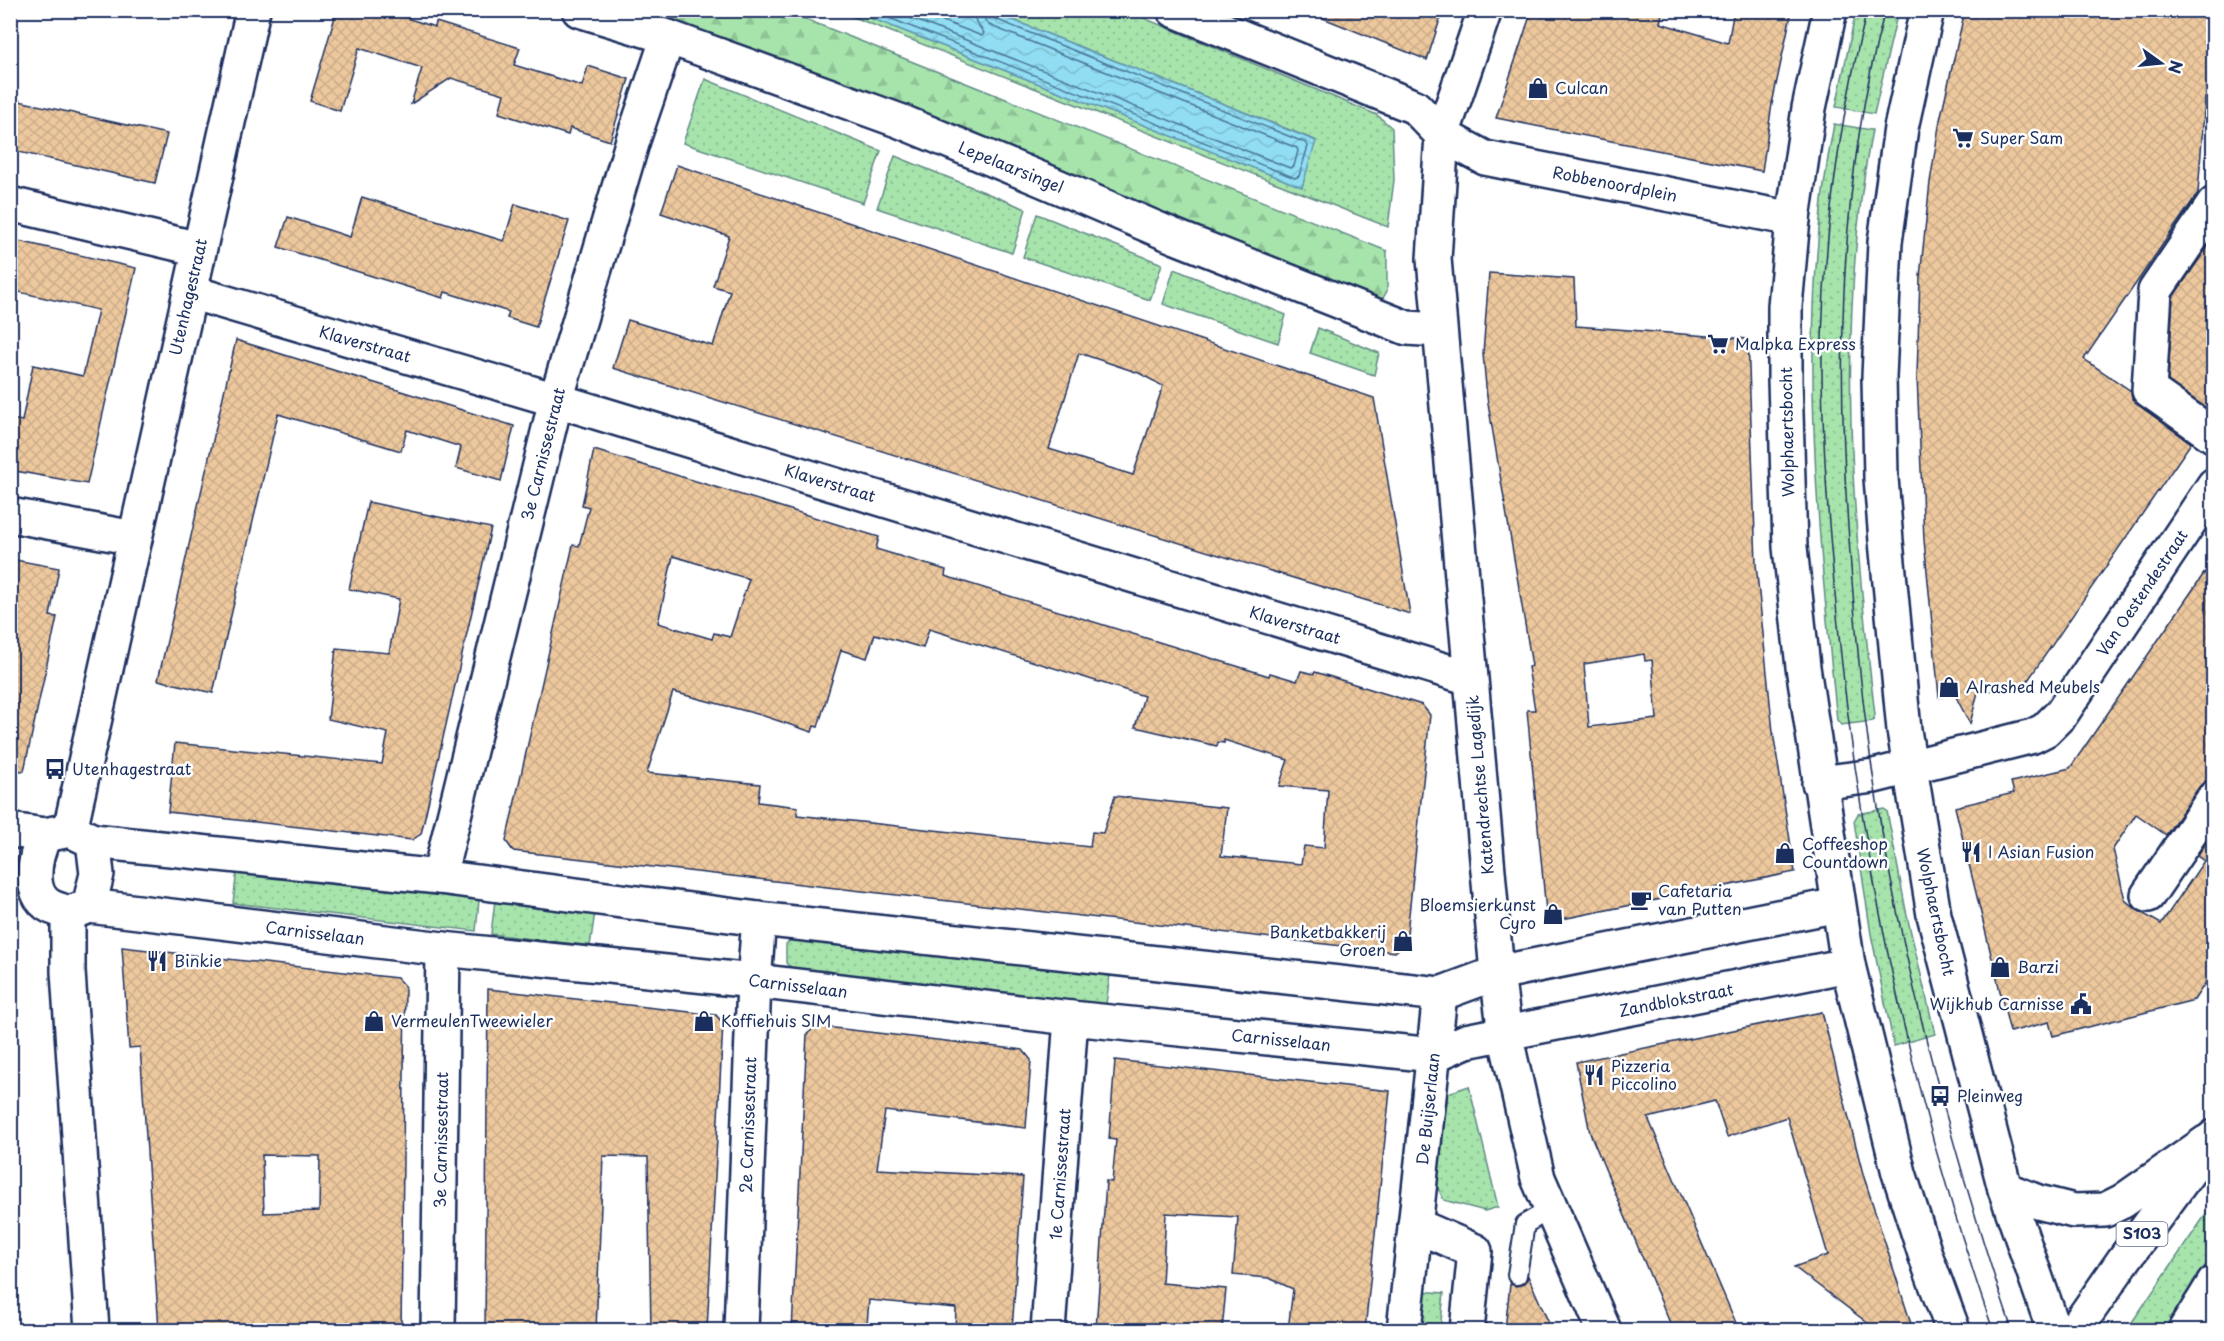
<svg xmlns="http://www.w3.org/2000/svg" width="2224" height="1341" viewBox="0 0 2224 1341" font-family="'Playpen Sans',sans-serif">
<defs>
<pattern id="grass-dots" width="8" height="8" patternUnits="userSpaceOnUse" patternTransform="scale(1.5)"><rect width="8" height="8" fill="#a7e4ac"/><path d="M2 2h.1M6 6h.1" fill="none" stroke="#8fc496" stroke-width="1.8" stroke-linecap="round"/></pattern>
<pattern id="forest-firs" width="22" height="20" patternUnits="userSpaceOnUse" patternTransform="scale(1.5)"><rect width="22" height="20" fill="#a7e4ac"/><path d="M5 1l3.5 6h-7zM16 11l3.5 6h-7z" fill="#8fc496"/></pattern>
<pattern id="water-waves" width="16" height="10" patternUnits="userSpaceOnUse" patternTransform="scale(1.5)"><rect width="16" height="10" fill="#91ddf1"/><path d="M0 5q4-4 8 0t8 0" fill="none" stroke="#7cbed1"/></pattern>
<pattern id="building-cross-hatch" width="8" height="8" patternUnits="userSpaceOnUse" patternTransform="scale(1.5)"><rect width="8" height="8" fill="#edc89d"/><path d="M0 0l8 8M0 8l8-8" fill="none" stroke="#cbac8a"/></pattern>
</defs>
<rect width="100%" height="100%" fill="#fff"/>
<filter id="ink" filterUnits="userSpaceOnUse"><feTurbulence type="fractalNoise" baseFrequency=".0167" numOctaves="2"/><feDisplacementMap in="SourceGraphic" scale="12" xChannelSelector="R" yChannelSelector="G"/><feConvolveMatrix kernelMatrix="1 2 1 2 8 2 1 2 1" color-interpolation-filters="sRGB"/></filter>
<g filter="url(#ink)">
<!-- grass -->
<g fill="url(#grass-dots)" stroke="#618a85" stroke-width="1.5">
<polygon points="838,11 853,11 1302,187 1315,140 990,11 1127,11 1377,115 1392,128 1394,180 1388,227"/>
<polygon points="1856,11 1898,11 1874,114 1836,107"/>
<polygon points="705,79 881,151 863,203 683,143"/>
<path d="M1834,124L1872,130C1835,323 1852,522 1875,715L1873,721L1841,725L1837,720C1817,526 1796,317 1834,124Z"/>
<polygon points="895,156 1026,209 1012,253 877,208"/>
<polygon points="1037,214 1162,264 1150,300 1023,257"/>
<polygon points="1174,269 1286,315 1278,343 1163,304"/>
<polygon points="1318,328 1379,353 1374,375 1310,353"/>
<polygon points="1884,809 1887,811 1907,916 1935,1034 1894,1046 1871,934 1854,821 1858,814"/>
<polygon points="237,870 479,900 476,931 233,903"/>
<polygon points="495,900 595,912 590,946 491,934"/>
<polygon points="797,934 1111,968 1106,1004 794,970 786,963 786,944"/>
<polygon points="1469,1086 1498,1207 1485,1211 1444,1200 1436,1184 1448,1093"/>
<polygon points="2213,1204 2213,1253 2165,1330 2130,1330 2128,1328"/>
<polygon points="1418,1291 1444,1293 1440,1330 1414,1330"/>
</g>
<!-- forest -->
<polygon fill="url(#forest-firs)" stroke="#618a85" stroke-width="1.5" points="625,11 785,11 1387,251 1387,291 1379,305"/>
<!-- water -->
<polygon fill="url(#water-waves)" stroke="#6297b6" stroke-width="1.5" points="853,11 990,11 1316,141 1302,187"/>
<g fill="none" stroke-linecap="round" stroke-linejoin="round">
<!-- shore -->
<g stroke="#4a7599" stroke-width="1.5">
<polyline points="869,10 1295,178 1299,176 1308,146 1306,143 995,19 991,15 990,10"/>
<polyline points="890,10 1290,168 1294,166 1298,151 1297,148 991,26 985,20 982,10"/>
<polyline points="914,10 982,36 984,33 976,22 973,10"/>
</g>
</g>
<!-- building -->
<g fill="url(#building-cross-hatch)" stroke="#1b2f5e" stroke-width="1.5" fill-rule="evenodd">
<polygon points="337,10 381,10 435,27 436,22 520,48 514,65 582,86 588,66 629,79 610,141 570,128 568,135 499,113 504,94 451,78 411,104 422,68 359,48 340,111 310,101"/>
<polygon points="1308,10 1443,10 1427,60 1308,12"/>
<polygon points="1532,10 1663,10 1660,23 1728,43 1734,10 1792,10 1772,104 1762,171 1496,118"/>
<polygon points="1965,10 2214,10 2214,99 2205,98 2198,193 2084,359 2131,391 2132,399 2138,405 2191,443 2024,686 1978,692 1970,724 1955,695 1939,697 1924,540 1917,376 1920,277 1930,182 1940,120"/>
<polygon points="10,99 167,134 155,183 10,150"/>
<path d="M677,165L1374,398L1410,614L613,368L628,320L713,346L730,291L713,286L729,236L661,213ZM1079,353L1139,373L1163,386L1133,475L1049,449Z"/>
<polygon points="362,197 504,241 515,204 569,221 536,327 507,318 509,312 445,292 443,298 278,247 288,217 350,237"/>
<polygon points="2214,238 2214,410 2212,412 2168,381 2173,297"/>
<polygon points="10,239 136,268 87,484 10,470 10,419 22,421 33,365 83,376 98,310 10,290"/>
<path d="M1489,273L1574,279L1576,326L1748,339L1756,564L1773,732L1795,872L1547,922L1527,710H1535L1528,667L1532,666L1487,397L1483,354ZM1644,654L1645,661L1652,660L1657,719L1589,727L1584,664Z"/>
<polygon points="236,340 514,426 501,481 456,468 461,447 407,430 401,451 278,414 213,693 158,680"/>
<path d="M594,450L879,537L876,549L946,570L945,576L1269,676L1270,673L1297,681L1301,671L1314,674L1315,672L1422,705L1430,715L1406,943L1395,952L513,851L506,841L573,545L579,546L589,507L582,505ZM673,556L749,579L730,637L714,633L712,639L658,623ZM929,629L1144,696L1135,727L1217,746L1218,742L1224,743V740L1288,760L1279,786L1328,790L1324,848L1304,846L1301,864L1221,856L1227,808L1115,796L1103,833L1092,832L1090,847L797,815L798,807L758,802L760,784L647,773L673,692L761,715L812,732L814,726L818,727L841,650L867,658L875,634L923,648Z"/>
<polygon points="368,502 491,528 421,834 412,840 168,812 175,743 382,764 388,733 328,719 336,648 389,653 399,599 349,589"/>
<polygon points="10,559 59,568 50,616 57,617 24,771 10,770"/>
<polygon points="2214,559 2214,780 2205,781 2199,787 2166,835 2136,814 2113,849 2125,900 2137,910 2161,924 2204,861 2197,856 2214,832 2214,970 2194,1000 2053,1036 2049,1022 2010,1032 1955,807 2014,793 2011,782 2070,768"/>
<path d="M122,947L397,978L405,987L401,1330H159L140,1047L129,1048ZM262,1155L320,1156L319,1211L264,1213Z"/>
<polygon points="488,989 716,1015 723,1023 707,1330 651,1330 648,1157 603,1156 596,1330 485,1330"/>
<polygon points="1822,1012 1863,1174 1913,1330 1877,1330 1794,1267 1828,1255 1787,1117 1727,1137 1715,1101 1648,1118 1739,1330 1673,1330 1590,1133 1576,1062"/>
<polygon points="817,1026 1023,1050 1031,1060 1026,1128 885,1111 877,1169 1023,1177 1012,1330 955,1330 956,1308 869,1300 867,1325 852,1324 852,1330 792,1330 807,1034"/>
<polygon points="1115,1060 1390,1091 1365,1330 1288,1330 1293,1289 1269,1278 1233,1275 1238,1217 1166,1213 1162,1283 1226,1289 1222,1330 1096,1330 1106,1181 1112,1182 1116,1140 1109,1139"/>
<polygon points="1528,1276 1552,1330 1505,1330 1510,1284 1516,1286 1522,1285 1526,1282"/>
</g>
<g fill="none" stroke-linecap="round" stroke-linejoin="round">
<defs>
<polyline id="service" points="1517,1275 1525,1224 1551,1209"/>
<g id="minor">
<polyline points="579,10 668,37 900,121 1043,180 1176,237 1407,328 1439,330"/>
<polyline points="1174,10 1415,107 1442,135 1485,158 1793,219"/>
<polyline points="1485,10 1442,135 1434,259 1497,973 1505,1034 1538,1178 1604,1330"/>
<polyline points="1830,10 1809,108 1793,219 1785,306 1785,380 1790,547 1803,667 1848,965 1899,1173 1926,1257 1953,1330"/>
<polyline points="1927,10 1901,128 1885,242 1879,377 1881,478 1886,541 1904,730 1934,915 2005,1189 2054,1330"/>
<polyline points="10,204 199,249"/>
<polyline points="2214,204 2155,291 2149,390 2214,436"/>
<polyline points="190,292 556,400 1470,678"/>
<polyline points="10,515 134,538"/>
<polyline points="1819,783 1874,776 2033,736 2045,730 2062,713 2214,485"/>
<polyline points="10,830 45,835"/>
<polyline points="70,830 253,10"/>
<path d="M70,830L93,841L97,874L89,906C83,908 77,911 71,912C66,913 61,910 57,909C25,900 34,857 45,835Z"/>
<polyline points="93,841 439,877 759,919 1440,994 1497,973 1838,905"/>
<polyline points="439,877 556,400 633,140 668,37"/>
<polyline points="2148,895 2214,798"/>
<polyline points="89,906 443,949 754,981 1071,1018 1434,1055 1466,1041 1848,965"/>
<polyline points="68,912 68,972 92,1330"/>
<polyline points="2005,1189 2038,1202 2074,1211 2105,1210 2123,1201 2207,1142"/>
<polyline points="1415,1225 1475,1251 1467,1330"/>
<polyline points="438,1330 443,949"/>
<polyline points="741,1330 754,981 759,919"/>
<polyline points="1048,1330 1071,1018"/>
<polyline points="1404,1330 1440,994"/>
</g>
<g id="primary">
<polyline points="2075,1330 2123,1261 2214,1137"/>
<polyline points="2185,1330 2200,1306"/>
</g>
<polyline id="trunk" points="2200,1306 2214,1283"/>
</defs>
<!-- service casing -->
<use href="#service" stroke="#1b2f5e" stroke-width="22"/>
<!-- minor casing -->
<use href="#minor" stroke="#1b2f5e" stroke-width="38"/>
<!-- primary casing -->
<use href="#primary" stroke="#1b2f5e" stroke-width="38"/>
<!-- trunk casing -->
<use href="#trunk" stroke="#1b2f5e" stroke-width="38"/>
<!-- service -->
<use href="#service" stroke="#fff" stroke-width="18"/>
<!-- minor -->
<use href="#minor" stroke="#fff" stroke-width="33"/>
<!-- primary -->
<use href="#primary" stroke="#fff" stroke-width="33"/>
<!-- trunk -->
<use href="#trunk" stroke="#fff" stroke-width="33"/>
<!-- tram -->
<g stroke="#1b2f5e" stroke-width="1.5">
<path d="M1867,10C1840,117 1825,227 1822,338C1821,423 1827,509 1835,594C1857,845 1909,1092 1993,1330"/>
<path d="M1885,10C1839,183 1836,363 1849,540C1853,596 1857,652 1864,708C1889,920 1944,1128 2012,1330"/>
</g>
</g>
</g>
<!-- icons -->
<defs>
<symbol id="shop-bare" viewBox="-9 -9 18 18"><path d="M-5-2.5h2.3a2.7 3.5 0 0 1 5.4 0H5L5.5 6h-11ZM-1.5-2.5h3a1.5 2.3 0 0 0-3 0Z" fill="#1b2f5e" stroke="#fff" stroke-width="2.5" paint-order="stroke"/></symbol>
<symbol id="supermarket-bare" viewBox="-9 -9 18 18"><path d="M-6-5.5h2.5l.6 2H6L4.5 2H-2.5L-4.4-4H-6ZM-1.5 3.2a1.3 1.3 0 1 0 .1 0ZM3 3.2a1.3 1.3 0 1 0 .1 0Z" fill="#1b2f5e" stroke="#fff" stroke-width="2.5" paint-order="stroke"/></symbol>
<symbol id="bus-bare" viewBox="-9 -9 18 18"><path d="M-5-6H5V4H4V6H2V4H-2V6H-4V4H-5ZM-3.5-4V0h7V-4ZM-3.5 1.2v1.5H-2V1.2ZM2 1.2v1.5H3.5V1.2Z" fill="#1b2f5e" stroke="#fff" stroke-width="2.5" paint-order="stroke"/></symbol>
<symbol id="restaurant-bare" viewBox="-9 -9 18 18"><path d="M-5-6h1v4h1v-4h1v4h1v-4h1v5L-1.5 .5V6h-2V.5L-5-1ZM5-6V6H3V1.5H1.5Q1.5-4 5-6Z" fill="#1b2f5e" stroke="#fff" stroke-width="2.5" paint-order="stroke"/></symbol>
<symbol id="cafe-bare" viewBox="-9 -9 18 18"><path d="M-5.5-4.5H6V0H3Q3 3.5 0 3.5H-2.5Q-5.5 3.5-5.5 0ZM3-3.2v2h1.7v-2ZM-6 4.5H4V6H-6Z" fill="#1b2f5e" stroke="#fff" stroke-width="2.5" paint-order="stroke"/></symbol>
<symbol id="civic-bare" viewBox="-9 -9 18 18"><path d="M-.6-6.5H3V-4.5H.6V-3L4-1V1h2V6H-6V1h2V-1L-.6-3ZM-1.2 2.5V6h2.4V2.5Z" fill="#1b2f5e" stroke="#fff" stroke-width="2.5" paint-order="stroke"/></symbol>
</defs>
<g fill-rule="evenodd">
<use href="#shop-bare" x="1523" y="73" width="30" height="30"/>
<use href="#supermarket-bare" x="1948" y="123" width="30" height="30"/>
<use href="#supermarket-bare" x="1703" y="329" width="30" height="30"/>
<use href="#shop-bare" x="1934" y="672" width="30" height="30"/>
<use href="#bus-bare" x="40" y="754" width="30" height="30"/>
<use href="#restaurant-bare" x="1956" y="837" width="30" height="30"/>
<use href="#shop-bare" x="1770" y="838" width="30" height="30"/>
<use href="#cafe-bare" x="1626" y="885" width="30" height="30"/>
<use href="#shop-bare" x="1538" y="899" width="30" height="30"/>
<use href="#shop-bare" x="1388" y="926" width="30" height="30"/>
<use href="#restaurant-bare" x="142" y="946" width="30" height="30"/>
<use href="#shop-bare" x="1985" y="952" width="30" height="30"/>
<use href="#civic-bare" x="2066" y="989" width="30" height="30"/>
<use href="#shop-bare" x="359" y="1006" width="30" height="30"/>
<use href="#shop-bare" x="689" y="1006" width="30" height="30"/>
<use href="#restaurant-bare" x="1579" y="1060" width="30" height="30"/>
<use href="#bus-bare" x="1925" y="1081" width="30" height="30"/>
</g>
<g text-anchor="middle" stroke-width="5" stroke-linejoin="round" paint-order="stroke">
<!-- shield labels -->
<rect fill="#fff" stroke="#5f6d8e" stroke-width="1.5" x="2116.5" y="1222" width="51" height="24" rx="4.5"/>
<g font-size="15" font-weight="bold" fill="#1b2f5e">
<text x="2142" y="1239">S103</text>
</g>
<!-- poi labels -->
<g font-size="16" fill="#1b2f5e" stroke="#fff" text-anchor="start">
<text x="1555" y="94">Culcan</text>
<text x="1980" y="144">Super Sam</text>
<text x="1735" y="350">Malpka Express</text>
<text x="1966" y="693">Alrashed Meubels</text>
<text x="72" y="775">Utenhagestraat</text>
<text x="1802" y="850">Coffeeshop<tspan x="1802" dy="18">Countdown</tspan></text>
<text x="1988" y="858">I Asian Fusion</text>
<text x="1658" y="897">Cafetaria<tspan x="1658" dy="18">van Putten</tspan></text>
<text x="1536" y="911" text-anchor="end">Bloemsierkunst<tspan x="1536" dy="18">Cyro</tspan></text>
<text x="1386" y="938" text-anchor="end">Banketbakkerij<tspan x="1386" dy="18">Groen</tspan></text>
<text x="174" y="967">Binkie</text>
<text x="2017" y="973">Barzi</text>
<text x="2064" y="1010" text-anchor="end">Wijkhub Carnisse</text>
<text x="391" y="1027">VermeulenTweewieler</text>
<text x="721" y="1027">Koffiehuis SIM</text>
<text x="1611" y="1072">Pizzeria<tspan x="1611" dy="18">Piccolino</tspan></text>
<text x="1957" y="1102">Pleinweg</text>
</g>
<!-- street labels -->
<g font-size="16" fill="#1b2f5e" stroke="#fff">
<text transform="translate(1011 167) rotate(22)" y="6">Lepelaarsingel</text>
<text transform="translate(1615 184) rotate(11)" y="6">Robbenoordplein</text>
<text transform="translate(188 297) rotate(-77)" y="6">Utenhagestraat</text>
<text transform="translate(365 344) rotate(16)" y="6">Klaverstraat</text>
<text transform="translate(1787 432) rotate(-91)" y="6">Wolphaertsbocht</text>
<text transform="translate(543 454) rotate(-76)" y="6">3e Carnissestraat</text>
<text transform="translate(830 483) rotate(17)" y="6">Klaverstraat</text>
<text transform="translate(2142 593) rotate(-56)" y="6">Van Oestendestraat</text>
<text transform="translate(1295 625) rotate(17)" y="6">Klaverstraat</text>
<text transform="translate(1480 785) rotate(-95)" y="6">Katendrechtse Lagedijk</text>
<text transform="translate(1936 912) rotate(78)" y="6">Wolphaertsbocht</text>
<text transform="translate(315 933) rotate(7)" y="6">Carnisselaan</text>
<text transform="translate(798 986) rotate(7)" y="6">Carnisselaan</text>
<text transform="translate(1676 1000) rotate(-11)" y="6">Zandblokstraat</text>
<text transform="translate(1281 1040) rotate(6)" y="6">Carnisselaan</text>
<text transform="translate(1428 1109) rotate(-84)" y="6">De Buijserlaan</text>
<text transform="translate(748 1125) rotate(-88)" y="6">2e Carnissestraat</text>
<text transform="translate(441 1140) rotate(-89)" y="6">3e Carnissestraat</text>
<text transform="translate(1060 1174) rotate(-86)" y="6">1e Carnissestraat</text>
</g>
</g>
<!-- margin -->
<rect width="2224" height="1341" fill="none" stroke="#fff" stroke-width="36"/>
<rect x="18" y="18" width="2188" height="1305" fill="none" stroke="#1b2f5e" stroke-width="2" filter="url(#ink)"/>
<!-- north arrow -->
<g transform="translate(2161 63) rotate(105)" stroke="#ffffff" stroke-width="4.5" paint-order="stroke">
<path d="M0-4.5L10 22L0 15L-10 22Z" fill="#1b2f5e"/>
<text y="-9" font-size="16" font-weight="bold" text-anchor="middle" fill="#1b2f5e">N</text>
</g>
</svg>
